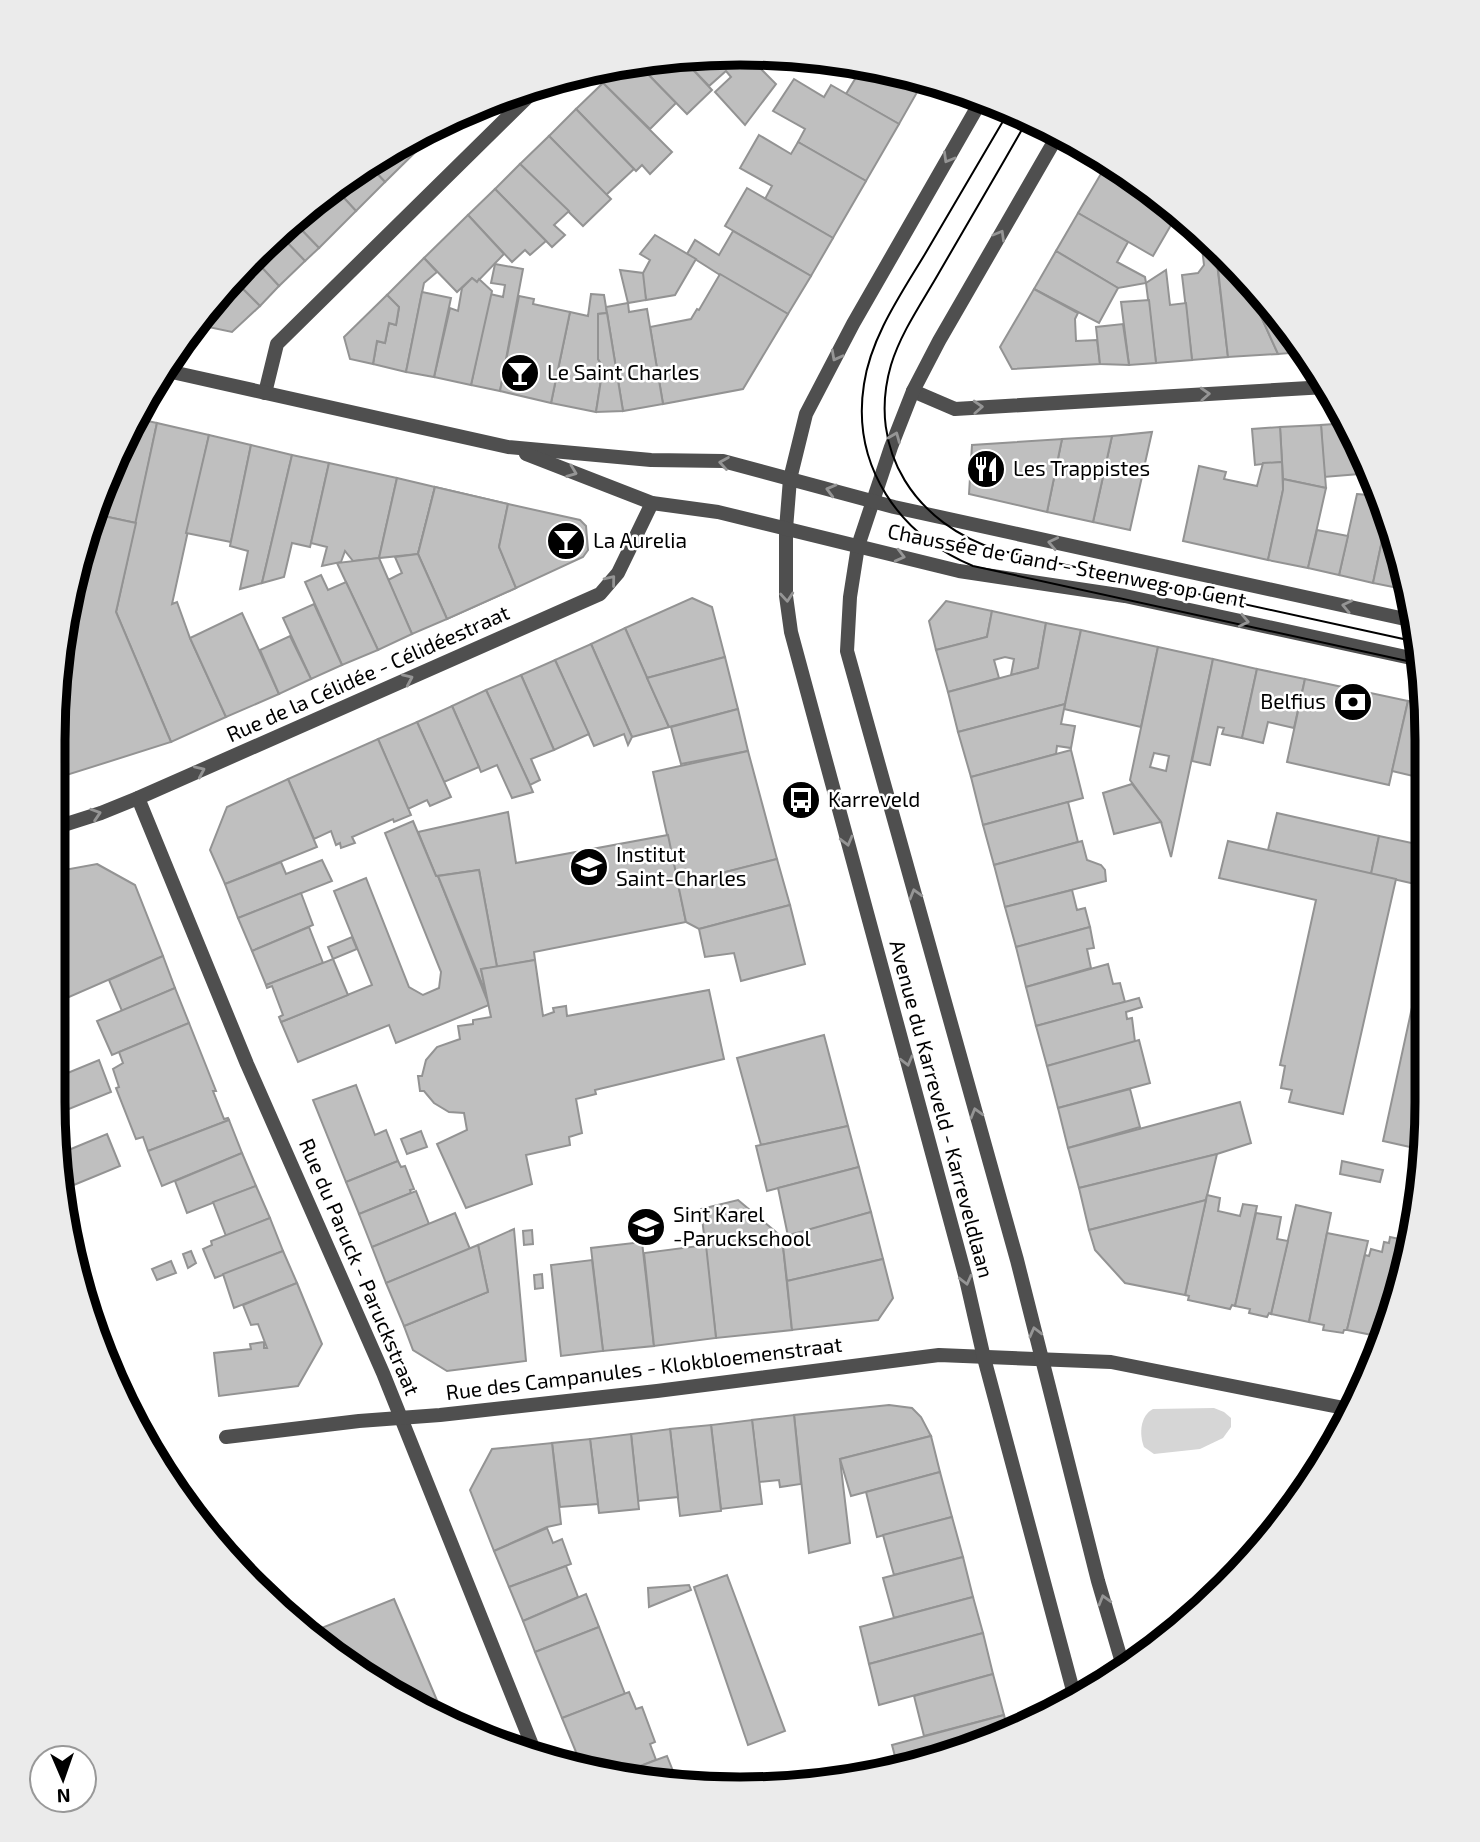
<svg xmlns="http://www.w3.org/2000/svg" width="1480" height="1842" viewBox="0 0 1480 1842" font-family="'Exo 2',sans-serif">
<rect width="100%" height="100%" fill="#fff"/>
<!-- green -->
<path fill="#d6d6d6" d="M1214,1408L1224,1412L1231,1418V1427L1223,1438L1200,1449L1154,1454L1144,1447C1139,1434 1140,1416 1153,1409Z"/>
<!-- building -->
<g fill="#bfbfbf" stroke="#939393" stroke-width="2" fill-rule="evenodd">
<polygon points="695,54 748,56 776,84 745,125 715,92 731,77 726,71 709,86 680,56"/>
<polygon points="680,56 712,90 687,114 637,63"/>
<polygon points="841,61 924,80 899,124 846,94 855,79 836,68"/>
<polygon points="637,63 676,103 650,129 603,83 620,66"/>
<polygon points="794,79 824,97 831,85 899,124 866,181 798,142 805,129 773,111"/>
<polygon points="603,83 672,152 650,174 642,165 636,171 576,109"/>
<polygon points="576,109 634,169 606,195 549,136"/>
<polygon points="450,118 385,182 369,165 436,124"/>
<polygon points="759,135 791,154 798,142 866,181 833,238 765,199 772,186 740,168"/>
<polygon points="549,136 611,199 583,226 520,164"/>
<polygon points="1108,162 1171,207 1170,208 1102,172"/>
<polygon points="520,164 569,211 554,225 565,235 552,247 495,189"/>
<polygon points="369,165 385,182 356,211 334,187"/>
<polygon points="1102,172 1178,213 1153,256 1078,213"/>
<polygon points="334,187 356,211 319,248 293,221 322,194"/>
<polygon points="747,188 833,238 811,276 725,226"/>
<polygon points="495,189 546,241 530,255 525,250 512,262 468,215"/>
<polygon points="1078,213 1128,242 1117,262 1145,277 1146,283 1118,288 1056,251"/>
<polygon points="468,215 504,254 477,282 472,278 457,292 424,258"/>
<polygon points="293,221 319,248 305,261 279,234"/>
<polygon points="733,231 811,276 788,314 720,275 687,254 695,240 719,255"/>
<polygon points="279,234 305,261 279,286 253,258"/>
<polygon points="655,235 696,259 675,295 646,300 642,275 650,260 640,254"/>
<polygon points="1211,242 1215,246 1228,357 1192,360 1182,275 1198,273 1204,265 1202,248"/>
<polygon points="1056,251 1118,288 1099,323 1034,289"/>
<polygon points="253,258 279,286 260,306 232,278"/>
<polygon points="424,258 437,272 424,283 406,372 373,364 377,341 385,343 389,323 396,325 399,307 387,295"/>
<polygon points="495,264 523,269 500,391 471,385 490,294 503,297 505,285 491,283"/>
<polygon points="1231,264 1245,281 1278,354 1228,357 1218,269 1232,269"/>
<polygon points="620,270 643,273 646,300 628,303"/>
<polygon points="1166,270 1170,305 1186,303 1192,360 1156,363 1146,283"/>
<polygon points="720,274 788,314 743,389 663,404 650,327 691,319 697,309 699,310"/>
<polygon points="232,278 260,306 232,332 199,325 201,318 223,286"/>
<polygon points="472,278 477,282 479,279 492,291 471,385 434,377 450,308 458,311 462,288"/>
<polygon points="1247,280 1285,321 1304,352 1278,354 1245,281"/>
<polygon points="1034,289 1078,313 1075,319 1076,341 1097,340 1100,364 1012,369 1000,347"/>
<polygon points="422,292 451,298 434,377 406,372"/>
<polygon points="591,294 604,295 607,313 598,314 598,359 603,367 596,412 551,403 570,312 588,316"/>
<polygon points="387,295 399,307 396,325 389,323 385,343 377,341 373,364 350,359 344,337"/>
<polygon points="519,296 534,299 533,304 570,312 551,403 500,391"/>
<polygon points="1149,300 1156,363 1129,365 1121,302"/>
<polygon points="628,303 629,312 647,309 663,404 623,411 606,307"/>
<polygon points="607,313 623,411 596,412 603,367 598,359 598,314"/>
<polygon points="1123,324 1129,365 1100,364 1096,327"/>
<polygon points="134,418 157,423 136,523 94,514 105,477"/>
<polygon points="157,423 209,435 172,604 177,602 190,638 226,717 171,742 116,612"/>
<polygon points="1348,423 1356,436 1371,473 1324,477 1321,425"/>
<polygon points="1321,425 1326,488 1283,479 1280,427"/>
<polygon points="1280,427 1282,462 1255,465 1252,429"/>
<polygon points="1152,432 1130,530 1093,522 1112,436"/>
<polygon points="209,435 251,445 231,542 186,533"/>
<polygon points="1112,436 1093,522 1047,512 1062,439"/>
<polygon points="1062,439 1047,512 969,494 972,445"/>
<polygon points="251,445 292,455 262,583 240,589 248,551 230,546"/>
<polygon points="292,455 329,463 311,543 310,547 292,543 284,577 262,583"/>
<polygon points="1282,462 1283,490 1268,560 1183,541 1199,466 1226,472 1224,479 1257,486 1263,463"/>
<polygon points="329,463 397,478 379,558 353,561 345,551 341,562 322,566 327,547 311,543"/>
<polygon points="397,478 435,487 418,554 379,558"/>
<polygon points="1283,479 1326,488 1308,568 1268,560 1283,490"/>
<path d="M435,487L508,504L499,547L516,588L447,619L418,554ZM447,538L475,544L473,550L480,564L454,576L444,554Z"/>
<polygon points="435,487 508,504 499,547 516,588 447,619 418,554"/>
<polygon points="1357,494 1379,496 1387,517 1373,583 1339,575"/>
<polygon points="508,504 580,520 586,526 588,550 583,557 516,588 499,547"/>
<polygon points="94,514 136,523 116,612 171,742 54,779 54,695 66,605"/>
<polygon points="1387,517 1404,562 1408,590 1373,583"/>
<polygon points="1317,530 1348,536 1339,575 1308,568"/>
<polygon points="418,554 447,619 412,634 388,580 402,573 395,557"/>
<polygon points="379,558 412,634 378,650 337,563"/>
<polygon points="321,575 328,590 346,582 378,650 342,665 305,582"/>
<polygon points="692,598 712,607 725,657 647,678 625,628"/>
<polygon points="946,601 992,611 987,637 936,650 929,621"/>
<polygon points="314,604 342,665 311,679 283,618"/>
<polygon points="992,611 1046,623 1038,668 1011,675 1014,659 1005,657 994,660 999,678 948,692 936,650 987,637"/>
<polygon points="242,613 279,694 226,717 190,638"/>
<polygon points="1046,623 1081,630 1065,704 958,732 948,692 1038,668"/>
<polygon points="625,628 669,727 632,737 591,644"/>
<polygon points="1081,630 1158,647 1141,727 1064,709"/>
<polygon points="290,636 311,679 279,694 260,650"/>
<polygon points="591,644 632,737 628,745 624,734 594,746 555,660"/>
<path d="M1158,647L1213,659L1171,857L1161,822L1130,780ZM1154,753L1169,756L1166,771L1150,767Z"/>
<polygon points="725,657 738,709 669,727 647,678"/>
<polygon points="1213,659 1257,669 1242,738 1222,734 1224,728 1218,727 1210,765 1192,761"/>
<polygon points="555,660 589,734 554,750 521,675"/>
<polygon points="1257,669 1305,679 1294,728 1268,722 1263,743 1242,738"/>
<polygon points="521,675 554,750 531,759 540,780 530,785 486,690"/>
<polygon points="1305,679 1408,701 1389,785 1287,762"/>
<polygon points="486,690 530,785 533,792 512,798 497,765 481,772 452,706"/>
<polygon points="1408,701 1426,705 1426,787 1424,787 1426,779 1392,771"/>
<polygon points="1065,704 1061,724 1075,726 1071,748 1057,746 1056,754 971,777 958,732"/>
<polygon points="452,706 479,767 444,782 417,722"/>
<polygon points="738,709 748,751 681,764 671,727"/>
<polygon points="417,722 451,797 430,806 427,800 408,809 378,739"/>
<polygon points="378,739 411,815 394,822 393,819 352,837 355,843 341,848 340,843 336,845 331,831 314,839 288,779"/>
<polygon points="1071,750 1083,798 983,825 971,777"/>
<polygon points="748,751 777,859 678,884 653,772"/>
<polygon points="288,779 317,847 225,884 210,850 227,807"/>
<polygon points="1132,784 1161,822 1114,834 1103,793"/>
<polygon points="1068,802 1078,842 994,865 983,825"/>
<polygon points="508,812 516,863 668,835 686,922 534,952 535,960 497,967 479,870 436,876 418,832"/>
<polygon points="1277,813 1379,836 1371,874 1268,850"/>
<polygon points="413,821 436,876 438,876 489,1005 396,1043 389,1025 298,1062 281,1022 372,985 334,891 366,878 409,987 423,995 439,988 441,972 385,833"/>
<polygon points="1379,836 1426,846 1426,874 1424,886 1371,874"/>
<polygon points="1082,841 1087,860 1101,865 1105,870 1106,881 1005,907 994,865"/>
<polygon points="1228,841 1396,879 1343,1114 1289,1102 1292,1090 1281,1088 1285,1066 1280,1065 1316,900 1219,878"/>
<polygon points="777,859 790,905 699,929 686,922 678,884"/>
<polygon points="322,860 332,881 238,918 225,884 281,862 286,874"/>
<polygon points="97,864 135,885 163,956 53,1004 53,872"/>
<polygon points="479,870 497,967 481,969 487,996 438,876"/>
<polygon points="1072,890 1077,910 1085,908 1090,927 1016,947 1005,907"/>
<polygon points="301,893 313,925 252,951 238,918"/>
<polygon points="790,905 805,964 741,981 734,953 705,957 699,929"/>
<polygon points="309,927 323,963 266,985 252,951"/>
<polygon points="1090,927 1094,948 1087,949 1091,968 1026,987 1016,947"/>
<polygon points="352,937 357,949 333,959 328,947"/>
<polygon points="1426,943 1426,1116 1419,1149 1383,1141"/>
<polygon points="163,956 175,988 122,1011 109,980"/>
<polygon points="333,959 348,995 281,1022 279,1017 283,1015 272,986 267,988 266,985"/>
<polygon points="535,960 543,1016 554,1012 553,1008 566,1006 567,1016 709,990 724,1059 595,1090 596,1094 576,1099 582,1133 569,1137 570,1145 526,1155 532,1184 466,1208 437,1144 467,1130 464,1113 449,1112 434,1103 424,1091 420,1091 418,1076 422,1076 426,1060 437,1047 460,1039 458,1026 473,1024 473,1020 491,1017 481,969"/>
<polygon points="1108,964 1113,984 1120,983 1125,1002 1036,1026 1026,987"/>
<polygon points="175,988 189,1023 112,1055 97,1021"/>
<polygon points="1139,998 1142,1007 1126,1012 1127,1019 1132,1018 1135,1042 1047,1066 1036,1026"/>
<polygon points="189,1023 216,1091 213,1091 224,1119 228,1118 229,1120 148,1151 143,1137 136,1139 116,1088 119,1087 113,1069 123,1063 119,1052"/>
<polygon points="824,1035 848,1126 761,1145 737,1058"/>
<polygon points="1139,1040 1150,1083 1058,1108 1047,1066"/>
<polygon points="99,1060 111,1092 54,1115 53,1079"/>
<polygon points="356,1085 375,1135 386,1130 398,1161 346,1182 313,1100"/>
<polygon points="1130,1089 1140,1127 1068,1148 1058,1108"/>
<polygon points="1240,1102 1251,1143 1217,1154 1079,1188 1068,1148"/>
<polygon points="1426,1116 1426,1138 1422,1137"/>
<polygon points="229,1120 242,1153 162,1186 148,1151"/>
<polygon points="848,1126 859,1167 767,1191 756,1146"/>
<polygon points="421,1131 427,1147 407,1154 401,1139"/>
<polygon points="107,1134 120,1166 64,1189 59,1154"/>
<polygon points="242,1153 256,1186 187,1213 175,1181"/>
<polygon points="1217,1154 1206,1200 1089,1230 1079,1188"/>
<polygon points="398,1161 401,1167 405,1166 414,1189 410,1190 411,1193 359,1214 346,1182"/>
<polygon points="1342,1161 1383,1170 1380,1182 1340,1174"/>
<polygon points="859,1167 871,1212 788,1236 778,1188"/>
<polygon points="256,1186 270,1218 226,1236 213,1202"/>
<polygon points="416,1191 429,1224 372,1247 359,1214"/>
<polygon points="1207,1195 1220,1198 1218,1211 1240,1216 1243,1204 1257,1206 1235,1306 1232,1305 1230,1309 1188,1300 1189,1296 1185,1295"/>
<polygon points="738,1200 782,1237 792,1330 716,1338 701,1209"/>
<polygon points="1206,1200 1185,1295 1125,1283 1095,1250 1089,1230"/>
<polygon points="1296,1205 1331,1213 1309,1322 1271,1314"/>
<polygon points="871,1212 883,1259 787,1281 782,1237"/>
<polygon points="455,1213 470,1249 386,1283 372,1247"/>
<polygon points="1256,1213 1281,1217 1277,1239 1288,1241 1271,1314 1269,1313 1267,1317 1249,1313 1250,1309 1235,1306"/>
<polygon points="270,1218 283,1251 215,1278 203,1249 212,1245 211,1241"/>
<polygon points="514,1229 526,1361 447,1371 413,1350 404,1326 488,1292 478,1245"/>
<polygon points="532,1230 533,1244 524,1245 523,1231"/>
<polygon points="1327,1233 1368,1241 1347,1330 1344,1330 1343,1333 1323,1330 1324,1325 1309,1322"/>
<polygon points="1390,1237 1409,1241 1396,1302 1382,1337 1347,1330 1365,1255 1369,1256 1371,1249 1382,1252 1384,1242 1389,1243"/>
<polygon points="642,1242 654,1346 603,1351 591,1248"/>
<polygon points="478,1245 488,1292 404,1326 386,1283"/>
<polygon points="706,1245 716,1338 654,1346 644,1253"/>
<polygon points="1407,1247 1409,1248 1404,1280 1396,1302"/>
<polygon points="191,1251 196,1263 188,1268 183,1254"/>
<polygon points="283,1251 297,1283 234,1308 223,1274"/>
<polygon points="883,1259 893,1298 878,1320 792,1330 787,1281"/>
<polygon points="592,1260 603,1351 561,1356 551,1265"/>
<polygon points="171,1261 176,1273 157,1280 152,1269"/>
<polygon points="542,1274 543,1288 535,1289 534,1275"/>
<polygon points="297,1283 322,1344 298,1386 219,1396 214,1353 251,1349 250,1344 264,1342 264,1348 267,1348 258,1324 251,1325 243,1305"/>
<polygon points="889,1405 912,1408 921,1417 931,1436 840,1459 850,1543 809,1553 794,1415"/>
<polygon points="794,1415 801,1484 780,1487 779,1480 759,1482 752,1420"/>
<polygon points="752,1420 762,1504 721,1509 711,1425"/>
<polygon points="711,1425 721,1511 680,1516 670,1429"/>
<polygon points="670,1429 678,1497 638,1501 631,1434"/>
<polygon points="631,1434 639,1509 599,1513 590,1439"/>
<polygon points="931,1436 940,1472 851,1496 840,1459"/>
<polygon points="590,1439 598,1504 560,1507 552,1443"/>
<polygon points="552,1443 561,1524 547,1527 494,1551 470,1490 492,1449"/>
<polygon points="940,1472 952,1517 877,1537 866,1492"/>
<polygon points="952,1517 963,1557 894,1575 883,1535"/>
<polygon points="547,1528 553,1543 562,1539 571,1564 509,1587 494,1551"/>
<polygon points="963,1557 973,1597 894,1618 883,1578"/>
<polygon points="566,1566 578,1597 523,1621 509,1587"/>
<polygon points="727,1575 785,1731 748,1745 694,1587"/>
<polygon points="689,1585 691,1590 649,1607 648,1588"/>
<polygon points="586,1594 599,1627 535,1652 523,1621"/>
<polygon points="973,1597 983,1633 869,1664 860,1627"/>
<polygon points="394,1599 444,1717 396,1697 324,1642 319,1629"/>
<polygon points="599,1627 625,1694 562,1718 535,1652"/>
<polygon points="983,1633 993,1674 879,1705 869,1664"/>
<polygon points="993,1674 1004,1715 924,1736 914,1696"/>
<polygon points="629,1692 636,1709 642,1707 655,1742 650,1744 656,1760 620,1774 583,1769 562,1718"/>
<polygon points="1004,1715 1008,1731 898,1768 892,1745"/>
<polygon points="667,1756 677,1781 620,1774 656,1760"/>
</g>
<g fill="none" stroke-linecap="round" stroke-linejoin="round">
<!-- minor -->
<g stroke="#4f4f4f" stroke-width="14">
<polyline points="913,391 955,409 1326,387"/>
<polyline points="265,393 277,344 542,83"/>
<polyline points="138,798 247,1064 383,1373 536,1755"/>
<polyline points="54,828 101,813 138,798 600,594 618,573 652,503"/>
<polyline points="226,1437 359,1421 440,1415 657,1391 939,1355 1111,1362 1354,1410"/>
</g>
<!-- tertiary -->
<g stroke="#4f4f4f" stroke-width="14">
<polyline points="982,99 853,324 806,414 790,479 786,529 786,596 791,632 965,1275 984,1358 1075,1698"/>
<polyline points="1059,133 939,341 913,391 891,447 858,546 850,597 847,651 1017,1260 1098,1581 1123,1666"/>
<polyline points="163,370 508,447 651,460 723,461 894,507 1414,621"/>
<polyline points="526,454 652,503 718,512 959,571 1125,596 1420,660"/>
</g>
<!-- tram -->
<g stroke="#000" stroke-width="2">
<path d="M1009,111C981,158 953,206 925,254C901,294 871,337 864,384C851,466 899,535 973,566L1421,664"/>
<path d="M1028,119C999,170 969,221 940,271C923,301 901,332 891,365C866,451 917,525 998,550L1417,642"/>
</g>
</g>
<!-- one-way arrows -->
<defs><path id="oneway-chevron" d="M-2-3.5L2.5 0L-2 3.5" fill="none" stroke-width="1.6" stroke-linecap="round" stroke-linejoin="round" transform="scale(1.75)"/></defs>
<g stroke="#959595">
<use href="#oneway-chevron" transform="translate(948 158) rotate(120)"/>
<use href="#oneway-chevron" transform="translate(1000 235) rotate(-60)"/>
<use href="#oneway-chevron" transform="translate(836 356) rotate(118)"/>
<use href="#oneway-chevron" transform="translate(1205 394) rotate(-3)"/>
<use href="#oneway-chevron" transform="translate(978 407) rotate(-3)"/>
<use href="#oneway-chevron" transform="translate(895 437) rotate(-68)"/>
<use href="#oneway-chevron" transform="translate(724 463) rotate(-171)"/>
<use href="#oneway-chevron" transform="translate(572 472) rotate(21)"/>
<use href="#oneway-chevron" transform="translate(831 490) rotate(-165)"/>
<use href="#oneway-chevron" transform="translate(1053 543) rotate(-168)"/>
<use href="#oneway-chevron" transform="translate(900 556) rotate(14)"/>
<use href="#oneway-chevron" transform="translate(611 580) rotate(-51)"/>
<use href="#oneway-chevron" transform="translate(787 597) rotate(85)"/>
<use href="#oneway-chevron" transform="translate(1347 606) rotate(-168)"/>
<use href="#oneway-chevron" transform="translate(1244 621) rotate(12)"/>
<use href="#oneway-chevron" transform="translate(408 679) rotate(-24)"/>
<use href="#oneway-chevron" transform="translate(200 771) rotate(-24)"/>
<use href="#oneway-chevron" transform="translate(96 814) rotate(-18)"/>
<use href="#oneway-chevron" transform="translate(847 841) rotate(75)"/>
<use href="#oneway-chevron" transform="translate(915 894) rotate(-106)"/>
<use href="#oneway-chevron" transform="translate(907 1061) rotate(75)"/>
<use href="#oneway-chevron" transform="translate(976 1113) rotate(-106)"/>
<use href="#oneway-chevron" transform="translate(966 1280) rotate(76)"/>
<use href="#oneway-chevron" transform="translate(1035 1332) rotate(-104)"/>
<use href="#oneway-chevron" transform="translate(1104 1600) rotate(-106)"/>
</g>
<!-- icons -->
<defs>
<symbol id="bar-disc" viewBox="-11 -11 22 22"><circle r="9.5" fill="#000" stroke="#fff"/><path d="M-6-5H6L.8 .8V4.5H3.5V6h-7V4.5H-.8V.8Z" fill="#fff"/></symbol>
<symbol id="restaurant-disc" viewBox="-11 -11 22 22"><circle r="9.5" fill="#000" stroke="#fff"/><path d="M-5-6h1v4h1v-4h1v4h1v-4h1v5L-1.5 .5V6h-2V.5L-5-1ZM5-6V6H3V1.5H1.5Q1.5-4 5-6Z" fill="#fff"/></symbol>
<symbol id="bank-disc" viewBox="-11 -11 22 22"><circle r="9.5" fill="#000" stroke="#fff"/><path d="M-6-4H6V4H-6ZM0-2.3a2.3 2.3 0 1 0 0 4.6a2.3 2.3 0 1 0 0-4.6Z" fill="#fff"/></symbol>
<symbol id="bus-disc" viewBox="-11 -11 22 22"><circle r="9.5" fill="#000" stroke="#fff"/><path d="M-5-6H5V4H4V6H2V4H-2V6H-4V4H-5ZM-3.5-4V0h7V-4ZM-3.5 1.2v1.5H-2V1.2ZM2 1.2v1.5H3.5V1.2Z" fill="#fff"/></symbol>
<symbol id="school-disc" viewBox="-11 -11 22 22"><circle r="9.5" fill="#000" stroke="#fff"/><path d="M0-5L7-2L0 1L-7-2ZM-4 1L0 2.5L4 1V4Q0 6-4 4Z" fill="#fff"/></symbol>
</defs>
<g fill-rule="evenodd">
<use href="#bar-disc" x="498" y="351" width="44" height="44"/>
<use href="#restaurant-disc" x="964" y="447" width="44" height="44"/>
<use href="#bar-disc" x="544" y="519" width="44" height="44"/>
<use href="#bank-disc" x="1331" y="680" width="44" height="44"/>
<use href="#bus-disc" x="779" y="778" width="44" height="44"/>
<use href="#school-disc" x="567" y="845" width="44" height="44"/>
<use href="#school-disc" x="624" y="1205" width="44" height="44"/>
</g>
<g text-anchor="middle" stroke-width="5" stroke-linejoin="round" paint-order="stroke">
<!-- poi labels -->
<g font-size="21" fill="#000" stroke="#fff" text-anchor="start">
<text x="547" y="380">Le Saint Charles</text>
<text x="1013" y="476">Les Trappistes</text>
<text x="593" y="548">La Aurelia</text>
<text x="1326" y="709" text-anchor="end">Belfius</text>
<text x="828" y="807">Karreveld</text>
<text x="616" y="862">Institut<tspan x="616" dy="24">Saint-Charles</tspan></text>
<text x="673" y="1222">Sint Karel<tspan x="673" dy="24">-Paruckschool</tspan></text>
</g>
<!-- street labels -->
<g font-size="21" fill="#000" stroke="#fff">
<text transform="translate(1067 566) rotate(11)" y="7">Chaussée de Gand - Steenweg op Gent</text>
<text transform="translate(368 674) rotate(-24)" y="7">Rue de la Célidée - Célidéestraat</text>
<text transform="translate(941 1109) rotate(75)" y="7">Avenue du Karreveld - Karreveldlaan</text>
<text transform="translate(359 1267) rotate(67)" y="7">Rue du Paruck - Paruckstraat</text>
<text transform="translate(644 1369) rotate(-7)" y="7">Rue des Campanules - Klokbloemenstraat</text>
</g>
</g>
<!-- crop -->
<path d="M0 0H1480V1842H0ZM740 65H740A675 675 0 0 1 1415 740V1102A675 675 0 0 1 740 1777H740A675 675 0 0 1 65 1102V740A675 675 0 0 1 740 65Z" fill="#ebebeb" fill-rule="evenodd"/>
<path fill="none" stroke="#000" stroke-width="9" d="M740 65H740A675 675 0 0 1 1415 740V1102A675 675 0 0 1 740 1777H740A675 675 0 0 1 65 1102V740A675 675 0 0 1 740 65Z"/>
<!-- north arrow -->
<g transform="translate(63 1779) rotate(178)"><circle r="33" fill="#ffffff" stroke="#999999" stroke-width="2"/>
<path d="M0-5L12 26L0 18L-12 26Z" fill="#000000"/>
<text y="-10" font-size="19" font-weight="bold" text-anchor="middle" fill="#000000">N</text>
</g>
</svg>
